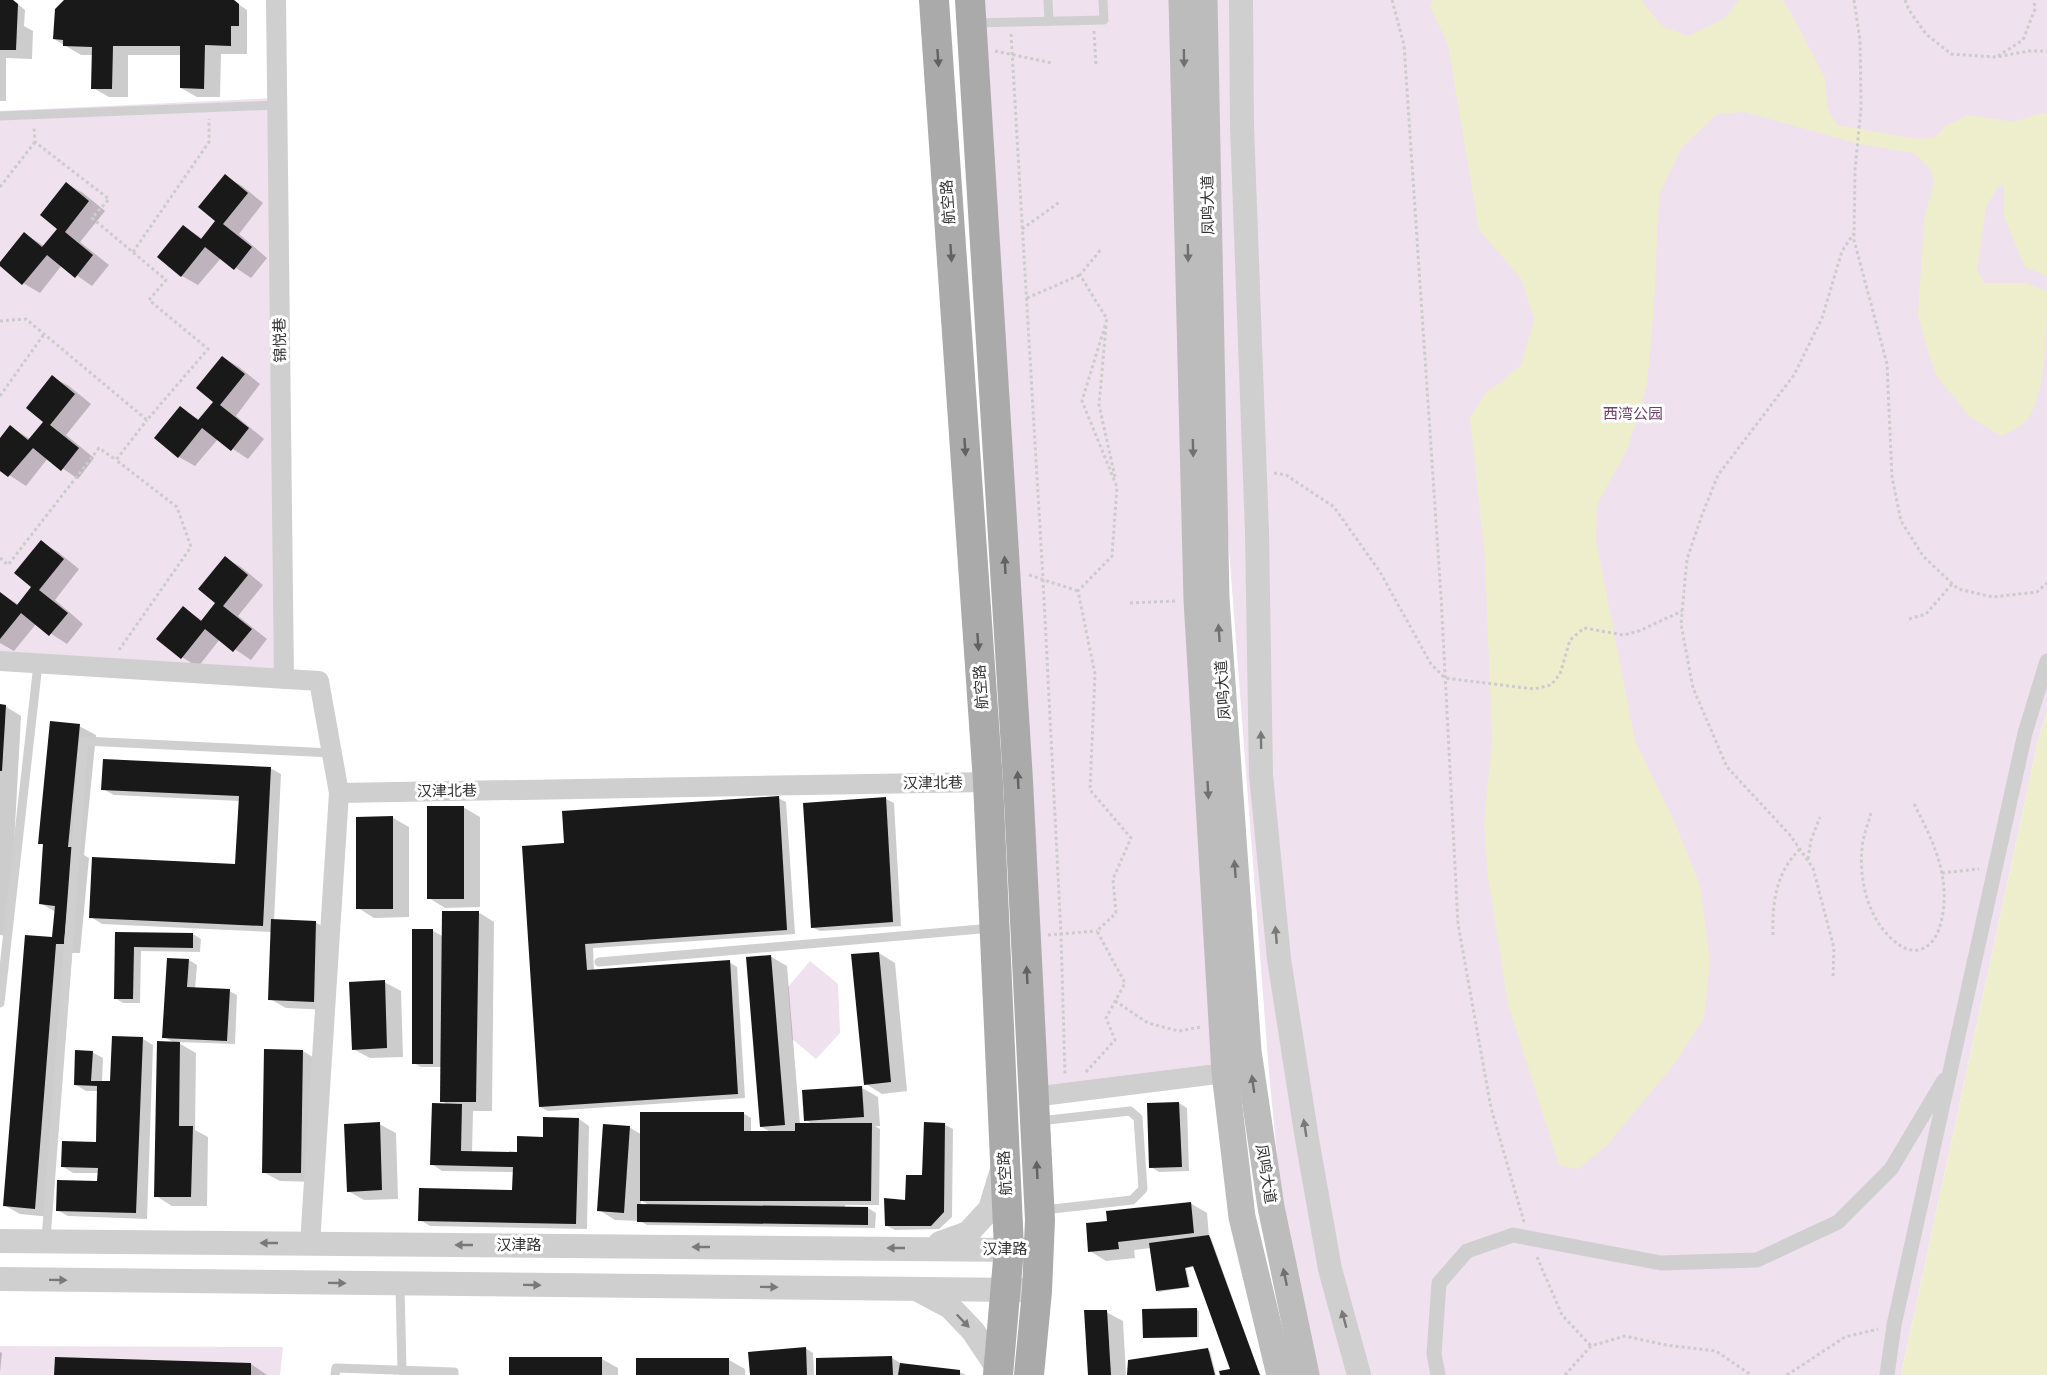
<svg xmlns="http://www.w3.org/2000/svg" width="2047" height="1375" viewBox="0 0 2047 1375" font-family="'Titillium Web','Noto Sans SC',sans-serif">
<rect width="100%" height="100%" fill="#fff"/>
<!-- green -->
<g fill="#efe1ee">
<polygon points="970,0 1182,0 1225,1073 1033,1097"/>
<polygon points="1187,0 2047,0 2047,711 2038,741 1901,1375 1306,1375 1283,1215 1269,1073"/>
<polygon points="275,98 278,671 0,658 0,111"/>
<polygon points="810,961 838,984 840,1033 816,1059 792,1039 788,987"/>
<polygon points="0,1346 283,1347 280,1375 0,1375"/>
</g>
<!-- water -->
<g fill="#eeeecd">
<path d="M1432,0H1641L1663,27L1689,36L1725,18L1739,0H1782L1790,11L1825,78L1827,108L1837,125L1917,139L1934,138L1945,126L1968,115L2014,122L2042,113L2047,114V276L2025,267L2004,216V185L1998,186L1986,207L1977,270L1984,283H2026L2047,291C2047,326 2047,398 2025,422C2018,428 2009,432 2001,436L1970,417L1936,375L1927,348L1918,315L1924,220L1934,182L1931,170L1914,153L1855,143L1745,112L1717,114L1681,149L1659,194L1654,305L1647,385L1627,450L1597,504L1596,540L1635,741L1673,819L1700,885L1710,960L1704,1018L1675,1063L1607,1145L1578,1169L1559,1165L1508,1004L1488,877L1484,824L1492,740L1485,559L1470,418L1486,392L1499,384L1521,365L1534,319L1521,278L1479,230L1448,45L1430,6Z"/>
<polygon points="2047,711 2047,1375 1901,1375 2038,741"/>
</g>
<!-- shadow -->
<g fill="#0003" fill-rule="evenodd">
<polygon points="0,0 13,0 25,10 24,26 33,31 32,59 6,58 6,101 0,101"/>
<polygon points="66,0 232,0 247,10 247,54 221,54 220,97 197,97 181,88 181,55 128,55 128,97 109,97 93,88 93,55 81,55 54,39"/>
<polygon points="225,176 242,186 263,203 239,234 267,258 251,278 221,258 198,285 182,276 183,226 203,239 218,221"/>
<polygon points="67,184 83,193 105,211 80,242 109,265 92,286 62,265 40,293 23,283 25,234 44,246 59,228"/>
<polygon points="222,357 239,367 260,384 236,416 264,439 248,459 218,439 195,466 179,457 156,438 180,408 200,420 215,402"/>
<polygon points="52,377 69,386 91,404 66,435 94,458 78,479 48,458 26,486 0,469 0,440 11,427 30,439 45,421"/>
<polygon points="41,542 58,552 79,569 55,600 83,624 67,644 36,624 14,651 0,643 0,593 19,605 33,587"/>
<polygon points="225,558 241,567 263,585 238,616 267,639 251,660 220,639 198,667 182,657 183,608 203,621 218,602"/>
<polygon points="0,706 5,706 21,716 9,936 0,935"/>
<polygon points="79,726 96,735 84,855 89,858 80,953 72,953 51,1217 20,1214 4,1205 53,939 56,912 40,903 45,846 40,843"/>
<polygon points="270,768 281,774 274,921 315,922 332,932 330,1010 286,1008 270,999 272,932 102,924 91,917 237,865 240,801 114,795 103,789"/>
<polygon points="778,798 786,802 795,934 593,948 594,971 729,962 737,967 745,1098 548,1111 540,1107 565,844"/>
<polygon points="886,799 894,803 901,926 820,931 812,927"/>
<polygon points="463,807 480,817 480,907 445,908 429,898"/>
<polygon points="393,818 409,827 409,917 374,918 358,908"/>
<polygon points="478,912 494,922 492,1111 473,1111 472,1153 518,1154 579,1119 589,1126 587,1229 430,1226 420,1220 514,1191 514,1172 442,1171 432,1164 448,1105 442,1101 442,1067 421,1067 414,1063 433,931 444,937"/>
<polygon points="116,933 193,934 201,939 200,952 141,951 140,1003 123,1003 115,998"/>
<polygon points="879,953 895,963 907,1091 882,1094 866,1084"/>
<path d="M770,956L787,966L800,1125H814L806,1120L862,1088L878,1097L880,1126H875L880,1129L879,1205H845V1208H868L876,1213L875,1228L647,1225L640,1221L615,1220L599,1210L629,1127L642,1135L743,1113L751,1118V1133H772L762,1127ZM641,1200L650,1206L641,1205Z"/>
<polygon points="189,960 197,965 195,989 229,991 237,995 235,1044 177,1042 196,1053 195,1130 208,1137 207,1206 172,1206 156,1196 175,1043 164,1037"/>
<polygon points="384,982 401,991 403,1057 370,1058 353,1049"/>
<polygon points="143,1039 153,1045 147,1219 68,1216 57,1210 99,1183 99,1173 73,1173 62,1166 97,1144 99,1091 86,1091 76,1085 92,1052 103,1058 102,1082 111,1082"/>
<polygon points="303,1051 319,1061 317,1182 280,1181 263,1172"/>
<polygon points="1179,1103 1187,1108 1189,1171 1159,1172 1151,1167"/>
<polygon points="379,1124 396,1133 398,1199 364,1200 348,1191"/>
<polygon points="925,1124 945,1125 953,1129 952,1217 939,1229 895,1230 887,1226 924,1177"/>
<polygon points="1190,1203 1207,1213 1209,1237 1211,1238 1260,1375 1222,1375 1232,1370 1195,1267 1186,1268 1190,1287 1159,1292 1157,1291 1151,1248 1134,1250 1135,1258 1106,1261 1090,1251 1109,1222"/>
<polygon points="1197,1310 1199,1311 1199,1337 1146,1338"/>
<polygon points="1106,1312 1123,1321 1126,1375 1090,1375"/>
<polygon points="805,1348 813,1353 814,1375 751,1375"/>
<polygon points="1208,1350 1210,1351 1216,1375 1129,1375"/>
<polygon points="0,1352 2,1353 0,1372"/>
<polygon points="892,1358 904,1365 960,1372 966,1375 817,1375"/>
<polygon points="602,1359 618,1368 618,1375 511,1375"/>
<polygon points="729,1360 745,1369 745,1375 638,1375"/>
<polygon points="251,1364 267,1375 55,1375"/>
</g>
<!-- building -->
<g fill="#191919">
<polygon points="0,0 13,0 18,4 16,50 0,50"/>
<polygon points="64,0 234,0 239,4 239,26 231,26 231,46 205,45 204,89 180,88 180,46 113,46 112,89 91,89 92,47 63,46 63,40 53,39 55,9"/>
<polygon points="225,174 248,193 223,224 252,247 234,270 205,247 181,277 157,257 183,225 201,239 215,221 198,207"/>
<polygon points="66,182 89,201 65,232 93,255 75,278 47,255 22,285 0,266 0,262 24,232 42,247 57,229 40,215"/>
<polygon points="222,356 245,374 220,405 249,428 231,451 202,428 178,458 154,438 180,406 198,420 213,402 196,388"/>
<polygon points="52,375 75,394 50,425 79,448 61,471 33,448 8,477 0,471 0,438 10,425 28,440 43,422 26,408"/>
<polygon points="41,540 64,559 39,590 68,613 49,636 21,613 0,639 0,592 17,605 31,587 14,573"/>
<polygon points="225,556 248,575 223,606 252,629 233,652 205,629 181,659 156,639 183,606 201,621 215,603 198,589"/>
<polygon points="0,704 6,705 2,771 0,771"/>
<polygon points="50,721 80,724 68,847 73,847 64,944 56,944 35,1209 3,1206 25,935 52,937 55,906 39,904 43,844 38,844"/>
<polygon points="103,759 271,767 263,926 89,918 92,857 235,864 239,796 101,790"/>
<polygon points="779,796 787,930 585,944 587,970 730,960 738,1094 539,1107 522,846 564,843 562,811"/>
<polygon points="886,797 893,922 811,928 803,803"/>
<rect x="427" y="806" width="37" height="93"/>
<polygon points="393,816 393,909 356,909 356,817"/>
<polygon points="442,911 479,911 476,1102 440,1102"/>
<polygon points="271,919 316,921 314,1002 268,1000"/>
<rect x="412" y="929" width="21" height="135"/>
<polygon points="115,932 193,933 193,948 134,947 133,999 114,999"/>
<polygon points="879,952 891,1082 864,1085 851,954"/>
<polygon points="771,955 785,1125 760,1127 746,957"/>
<polygon points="167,958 189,959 187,987 230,989 227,1041 162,1038"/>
<polygon points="385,980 387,1048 352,1050 349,982"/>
<polygon points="112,1036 143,1037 136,1213 56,1211 57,1180 97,1181 98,1168 61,1167 62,1141 96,1142 97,1086 74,1085 75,1050 93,1051 91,1081 110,1081"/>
<polygon points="157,1041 180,1042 179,1126 193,1126 191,1197 154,1197"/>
<polygon points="264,1049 303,1050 301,1173 262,1173"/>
<polygon points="862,1086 864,1117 804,1121 802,1090"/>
<polygon points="1179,1102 1182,1167 1149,1168 1147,1103"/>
<polygon points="432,1103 462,1104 461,1151 517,1152 517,1136 543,1137 543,1117 579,1118 576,1224 418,1221 419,1188 512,1190 513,1167 430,1165"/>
<polygon points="640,1112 744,1112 744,1131 795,1131 795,1123 872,1123 871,1201 640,1201"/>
<polygon points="380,1122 382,1190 347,1192 344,1124"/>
<polygon points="924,1122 945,1123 944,1212 931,1226 885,1226 884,1198 905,1200 906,1175 922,1175"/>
<polygon points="603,1124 630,1126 624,1213 597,1211"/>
<polygon points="1191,1202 1194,1233 1118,1242 1119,1249 1088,1252 1086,1223 1107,1221 1106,1211"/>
<polygon points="637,1204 868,1207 868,1225 637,1222"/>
<polygon points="1209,1235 1260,1375 1220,1375 1219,1371 1230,1369 1193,1266 1185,1268 1189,1287 1156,1291 1149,1243"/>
<polygon points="1197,1308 1197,1337 1143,1338 1142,1309"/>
<polygon points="1084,1310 1107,1310 1111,1375 1088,1375"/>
<polygon points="806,1347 807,1375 750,1375 748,1352"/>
<polygon points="1208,1348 1215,1375 1127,1375 1128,1360"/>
<polygon points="892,1356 893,1375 816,1375 816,1358"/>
<polygon points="55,1357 251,1363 251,1375 54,1375"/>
<rect x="509" y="1357" width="93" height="18"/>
<rect x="636" y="1358" width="93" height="17"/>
<polygon points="900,1363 960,1370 960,1375 898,1375"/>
</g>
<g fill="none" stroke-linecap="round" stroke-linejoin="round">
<!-- path -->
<g stroke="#ccc" stroke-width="3" stroke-dasharray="3 3" stroke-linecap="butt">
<polyline points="1392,0 1404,45 1441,596 1458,924 1491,1108 1524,1222"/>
<polyline points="1854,0 1860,40 1861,108 1855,170 1854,240 1887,364 1892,477 1901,521 1923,556 1958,589 1993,597 2037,592 2047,583"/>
<polyline points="1905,0 1909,10 1926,34 1951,54 1996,57 2029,51 2047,51"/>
<polyline points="1094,31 1096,66"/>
<polyline points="1011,34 1043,579 1061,934 1065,1076"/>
<polyline points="995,51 1052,63"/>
<polyline points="1998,56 2023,40 2035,9 2034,0"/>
<polyline points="0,187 35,142"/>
<polyline points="1022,229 1061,201"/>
<polyline points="133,252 209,142 209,119"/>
<polyline points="1027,298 1080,275"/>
<polyline points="0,321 26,319 147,420 208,349 149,300 166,280 92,218 109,199 35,142 34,128"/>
<polyline points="1106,326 1099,405 1115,477"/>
<polyline points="0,396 44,334"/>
<polyline points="1274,473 1286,475 1334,507 1380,572 1431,664 1445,678 1534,689 1551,685 1560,674 1570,640 1584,628 1624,635 1639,631 1682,611"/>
<polyline points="0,558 8,565 99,448 116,460"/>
<polyline points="1029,575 1078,591"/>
<polyline points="1130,603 1176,601"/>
<polyline points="1909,619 1926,614 1952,584"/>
<polyline points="119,650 191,547 177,507 116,460 147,420"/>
<path d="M1871,813C1868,824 1863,836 1862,848C1859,881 1868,918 1893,940C1901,947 1907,951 1918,950C1929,948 1936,938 1939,929C1954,883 1934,842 1913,802"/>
<polyline points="1808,859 1811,840 1820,817"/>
<polyline points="1942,873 1979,869"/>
<polyline points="1048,935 1097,931"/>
<path d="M1773,935C1772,903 1776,872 1800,849"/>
<polyline points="1833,976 1834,948 1813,868 1790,835 1727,767 1693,688 1681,624 1687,559 1702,515 1718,475 1794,375 1822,318 1842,251 1854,233"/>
<polyline points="1115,1001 1148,1023 1179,1031 1201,1027"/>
<polyline points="1086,1072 1115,1040 1106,1018 1125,983 1097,931 1116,913 1113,879 1131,838 1090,790 1095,674 1078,591 1112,556 1117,487 1082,401 1107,319 1080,275 1102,248"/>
<polyline points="1537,1257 1562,1315 1591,1346"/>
<polyline points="1565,1375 1591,1346 1625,1336 1666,1345 1716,1351 1751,1375"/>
<polyline points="1787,1375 1845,1337 1878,1329"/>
</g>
<!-- service -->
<g stroke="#cfcfcf" stroke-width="9">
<polyline points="1048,0 1049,21"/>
<polyline points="974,23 1104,20 1103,0"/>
<polyline points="0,116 277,105"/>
<polyline points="599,962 992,928"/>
<polyline points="0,1003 38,664"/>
<polyline points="1039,1121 1130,1111 1138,1118 1143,1189 1132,1200 1044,1210"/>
<polyline points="46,1239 84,741 332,753"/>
<polyline points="400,1286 402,1371"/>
<polyline points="335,1375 336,1368 454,1372 454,1375"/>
</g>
<!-- pedestrian -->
<g stroke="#cfcfcf" stroke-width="15">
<polyline points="1438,1375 1434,1354 1439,1283 1467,1251 1513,1235 1661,1263 1757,1260 1838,1222 1891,1169 1944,1080"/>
<polyline points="1887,1375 1894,1325 2025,733 2047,661"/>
</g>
<!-- minor -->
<g stroke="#cfcfcf" stroke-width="20">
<polyline points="276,0 284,679"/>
<polyline points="0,661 319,681 339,793 988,782"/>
<polyline points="1033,1097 1225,1073"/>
<polyline points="310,1244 339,793"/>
</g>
<!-- tertiary -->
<g stroke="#cfcfcf" stroke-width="24">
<polyline points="1241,0 1242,126 1257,532 1261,775 1279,959 1307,1139 1330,1269 1359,1375"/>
<polyline points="0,1241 1027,1250"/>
<polyline points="940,1243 968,1233 990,1209 1001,1173"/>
<polyline points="0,1279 1024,1290"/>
<polyline points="918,1290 950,1307 973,1331 999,1370"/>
</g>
<!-- secondary -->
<g stroke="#bcbcbc" stroke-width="27">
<polyline points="1182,0 1197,600 1225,1073 1242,1217 1280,1375"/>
<polyline points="1204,0 1216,598 1248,1051 1271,1207 1306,1375"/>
</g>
<!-- primary -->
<g stroke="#aaa" stroke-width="30">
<polyline points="934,0 988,782 1009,1249 998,1375"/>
<polyline points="970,0 1018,781 1040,1220 1037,1291 1029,1375"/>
</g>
</g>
<!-- one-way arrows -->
<defs><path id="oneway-solid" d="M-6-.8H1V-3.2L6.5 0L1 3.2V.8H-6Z" transform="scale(1.5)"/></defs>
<g fill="#626262">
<use href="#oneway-solid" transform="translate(938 58) rotate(86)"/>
<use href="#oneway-solid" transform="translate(951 253) rotate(86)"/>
<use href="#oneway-solid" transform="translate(965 447) rotate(86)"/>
<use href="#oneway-solid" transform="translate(1005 565) rotate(-93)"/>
<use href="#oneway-solid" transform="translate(978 642) rotate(86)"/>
<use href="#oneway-solid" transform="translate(1018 780) rotate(-93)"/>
<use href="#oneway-solid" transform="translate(1027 975) rotate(-93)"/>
<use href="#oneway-solid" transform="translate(1037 1170) rotate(-93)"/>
</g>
<g fill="#707070">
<use href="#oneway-solid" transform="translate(1184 58) rotate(89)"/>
<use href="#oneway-solid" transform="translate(1188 253) rotate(89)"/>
<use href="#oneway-solid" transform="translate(1193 448) rotate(89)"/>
<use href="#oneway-solid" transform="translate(1219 633) rotate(-94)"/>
<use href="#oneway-solid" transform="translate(1208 790) rotate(87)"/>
<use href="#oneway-solid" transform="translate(1235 869) rotate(-94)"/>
<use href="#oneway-solid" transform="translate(1253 1084) rotate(-98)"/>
<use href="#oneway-solid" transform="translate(1285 1277) rotate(-102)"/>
</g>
<g fill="#797979">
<use href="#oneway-solid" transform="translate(1261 740) rotate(-91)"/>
<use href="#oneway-solid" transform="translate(1276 935) rotate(-95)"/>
<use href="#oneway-solid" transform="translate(1305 1128) rotate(-99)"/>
<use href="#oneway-solid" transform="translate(269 1243) rotate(-180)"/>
<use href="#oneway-solid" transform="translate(464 1245) rotate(-180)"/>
<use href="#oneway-solid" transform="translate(701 1247) rotate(-180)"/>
<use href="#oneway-solid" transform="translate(896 1248) rotate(-180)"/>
<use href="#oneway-solid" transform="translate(58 1280) rotate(1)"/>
<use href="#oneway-solid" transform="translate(337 1283) rotate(1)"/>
<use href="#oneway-solid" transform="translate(532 1285) rotate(1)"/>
<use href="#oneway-solid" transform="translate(769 1287) rotate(1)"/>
<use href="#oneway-solid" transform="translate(1344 1319) rotate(-105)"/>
<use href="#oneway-solid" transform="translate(963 1321) rotate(46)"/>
</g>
<g text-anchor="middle" stroke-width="6" stroke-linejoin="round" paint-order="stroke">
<!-- street labels -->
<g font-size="15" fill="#323232" stroke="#fff">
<text transform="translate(948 202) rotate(-94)" y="5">航空路</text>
<text transform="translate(1208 205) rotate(-91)" y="5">凤鸣大道</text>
<text transform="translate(280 340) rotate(-91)" y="5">锦悦巷</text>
<text transform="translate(981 687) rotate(-94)" y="5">航空路</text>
<text transform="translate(1223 690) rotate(-94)" y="5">凤鸣大道</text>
<text transform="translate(933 783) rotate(-1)" y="5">汉津北巷</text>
<text transform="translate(447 791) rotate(-1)" y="5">汉津北巷</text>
<text transform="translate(1005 1173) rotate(-93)" y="5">航空路</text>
<text transform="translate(1266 1174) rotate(81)" y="5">凤鸣大道</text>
<text x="519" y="1250">汉津路</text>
<text x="1005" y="1254">汉津路</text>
</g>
<!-- park labels -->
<g font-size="15" fill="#703d6a" stroke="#fff">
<text x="1633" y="419">西湾公园</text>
</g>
</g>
</svg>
